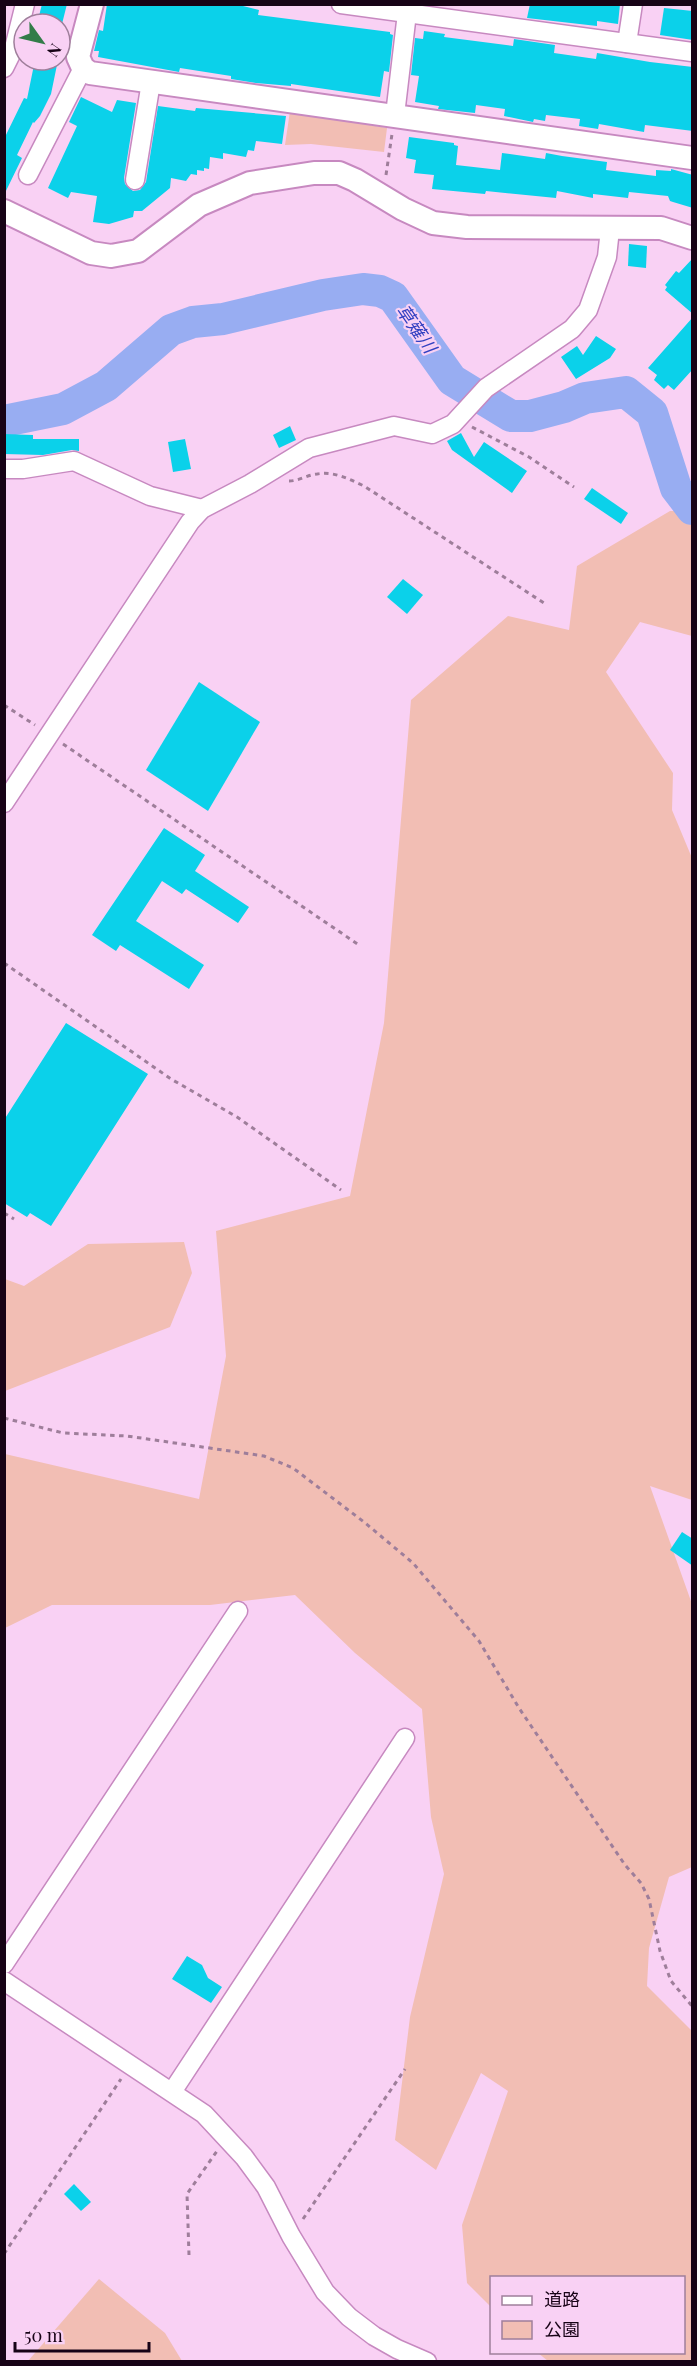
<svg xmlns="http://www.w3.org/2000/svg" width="697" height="2366" viewBox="0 0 697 2366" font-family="'Playfair Display','Noto Sans JP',serif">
<rect width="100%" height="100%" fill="#f9d1f4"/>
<!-- green -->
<g fill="#f2beb4">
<polygon points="290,111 387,128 384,152 311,144 285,145"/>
<polygon points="670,511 692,511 692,636 640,622 606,672 673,773 672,810 692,858 692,1500 650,1486 692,1604 692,1867 669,1877 649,1948 647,1986 692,2031 692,2361 548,2361 538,2353 684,2352 684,2278 492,2278 491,2307 467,2283 462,2225 508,2091 481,2073 436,2170 395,2140 410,2017 444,1874 431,1817 422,1709 355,1653 295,1595 210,1605 52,1605 5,1628 5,1454 199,1499 226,1356 216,1231 350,1196 384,1023 411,700 508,616 569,630 577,566"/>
<polygon points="184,1242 192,1273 170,1327 5,1391 5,1279 24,1286 88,1244"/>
<polygon points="99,2279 165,2333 182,2361 28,2361"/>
</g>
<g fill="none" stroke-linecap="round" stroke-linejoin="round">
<!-- river -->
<polyline stroke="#98adf2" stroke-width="32" points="4,421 63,409 106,386 171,330 193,322 223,319 323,295 363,289 380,291 393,297 452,380 511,416 530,416 564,407 585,398 626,392 652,413 676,488 692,509"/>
</g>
<!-- building -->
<g fill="#0bd1ea">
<polygon points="42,4 67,4 62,24 40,24 41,17 39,16"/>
<polygon points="107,4 235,4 259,10 258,15 390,32 390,34 393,35 389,72 384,71 380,97 291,84 291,86 256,83 231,79 231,76 180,68 179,72 98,57 99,51 94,51 95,47 99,30 103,31"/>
<polygon points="530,4 620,4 618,24 597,21 597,26 527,18"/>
<polygon points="664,8 693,11 693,40 660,35"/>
<polygon points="424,31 445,34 444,37 513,46 514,39 555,45 554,53 596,59 597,53 650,62 693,67 693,131 645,125 644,132 599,124 598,129 579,126 580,119 546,115 545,121 534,119 533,122 504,116 505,109 476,105 475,113 438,109 439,106 415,102 419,76 411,75 415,38 423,39"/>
<polygon points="35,60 58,60 51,94 40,116 34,123 33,122 17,155 22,158 4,195 4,139 24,98 27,99"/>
<polygon points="81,97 112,112 117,100 136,103 124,178 125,184 133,191 140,190 146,182 158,106 195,111 196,108 286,116 282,144 256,141 254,151 248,150 246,157 223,153 223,159 210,157 209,169 204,168 204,171 197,170 197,175 191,174 186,181 171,178 170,188 142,211 134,211 133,217 109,224 93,222 97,196 71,192 68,198 48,188 77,126 69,122"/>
<polygon points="409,137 454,143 454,145 458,146 456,165 500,170 502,153 545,159 546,153 562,156 607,162 606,170 656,176 656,170 671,171 671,169 693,175 693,208 673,202 670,201 668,196 629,192 628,198 593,194 593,198 557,191 556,198 486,191 485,194 432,189 434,175 414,173 416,160 406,158"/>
<polygon points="629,244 647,246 646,268 628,266"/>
<polygon points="693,258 693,314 665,290 667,287 665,285 676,271 679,273"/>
<polygon points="693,317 693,369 674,390 668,385 664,389 654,380 657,375 648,368"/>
<polygon points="596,336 616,349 610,358 576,379 561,357 577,346 583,355"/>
<polygon points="290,426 296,440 279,448 273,435"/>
<polygon points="461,433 474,457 484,442 527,471 512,493 452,450 447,441"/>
<polygon points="4,434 33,435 33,439 79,439 79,451 72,450 43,455 4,454"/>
<polygon points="185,439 191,469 173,472 168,442"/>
<polygon points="592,488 628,513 621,524 584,499"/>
<polygon points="403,579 423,595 407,614 387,597"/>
<polygon points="199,682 260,722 208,811 146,770"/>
<polygon points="164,828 205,855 195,871 249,907 238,923 186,889 182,894 162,881 136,921 204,965 189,989 120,945 116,951 92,935"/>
<polygon points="66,1023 148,1074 51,1226 30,1213 27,1217 4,1203 4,1120"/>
<polygon points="682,1532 693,1539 693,1566 670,1550"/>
<polygon points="187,1956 202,1965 208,1978 222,1987 211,2003 172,1979"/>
<polygon points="74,2184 91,2202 81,2211 64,2194"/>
</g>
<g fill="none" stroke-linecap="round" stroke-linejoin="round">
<defs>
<g id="minor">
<polyline points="341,4 692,52"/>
<polyline points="627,43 633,4"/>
<polyline points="4,68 14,48 25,4"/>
<polyline points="395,115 407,13"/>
<polyline points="28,175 83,68"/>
<polyline points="135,180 151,82"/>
<polyline points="4,469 23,469 74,461 150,496 202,509"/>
<polyline points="4,803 190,522 202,509 250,484 309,448 394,426 432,434 453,424 486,388 572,329 588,310 607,257 610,229"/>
<polyline points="4,1964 238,1611"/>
<polyline points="4,1981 204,2114 244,2157 266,2187 291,2236 325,2292 349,2317 374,2336 397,2349 427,2362"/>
<polyline points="172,2092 405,1738"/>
</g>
<g id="tertiary">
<polyline points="92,4 78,57 83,68 90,73 692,158"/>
<polyline points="4,211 91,253 111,256 138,251 199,205 250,183 314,173 339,173 355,180 403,209 433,223 467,227 661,228 692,238"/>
</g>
</defs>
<!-- minor casing -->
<use href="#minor" stroke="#c789c0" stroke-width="21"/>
<!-- tertiary casing -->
<use href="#tertiary" stroke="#c789c0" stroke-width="26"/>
<!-- path -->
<g stroke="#9e7e9a" stroke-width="3" stroke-dasharray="4.5 4.5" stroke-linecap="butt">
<polyline points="386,175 392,134"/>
<polyline points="472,427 529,457 574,487"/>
<path d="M289,481C299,481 307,475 317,474C334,471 349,479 364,486L547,605"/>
<polyline points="4,705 35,725"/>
<polyline points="63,744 359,945"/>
<polyline points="4,963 171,1079 237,1117 341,1190"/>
<polyline points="4,1213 14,1219"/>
<polyline points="4,1418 63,1433 127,1436 264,1456 293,1468 364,1522 413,1563 479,1641 519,1708 625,1865 641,1883 649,1899 660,1951 671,1981 692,2006"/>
<polyline points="303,2219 405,2069"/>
<polyline points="4,2254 121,2079"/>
<polyline points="189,2255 187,2194 217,2151"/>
</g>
<!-- minor -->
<use href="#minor" stroke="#fff" stroke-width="18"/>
<!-- tertiary -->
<use href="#tertiary" stroke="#fff" stroke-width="22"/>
</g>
<g text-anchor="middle" stroke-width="4.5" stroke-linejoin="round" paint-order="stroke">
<!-- water labels -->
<g font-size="18" font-style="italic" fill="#3140c1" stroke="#f9d1f4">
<text transform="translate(416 329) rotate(55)" y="6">草薙川</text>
</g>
</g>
<!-- border -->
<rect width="697" height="2366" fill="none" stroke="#170316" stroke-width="12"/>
<!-- legend -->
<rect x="490" y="2276" width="195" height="78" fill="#f9d1f4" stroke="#9f7f9b" stroke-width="1.5"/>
<rect x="502" y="2296" width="30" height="9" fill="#ffffff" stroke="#9f7f9b" stroke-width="1.5"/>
<text x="544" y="2306" font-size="18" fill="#170316">道路</text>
<rect x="502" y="2321" width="30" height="18" fill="#f2beb4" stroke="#9f7f9b" stroke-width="1.5"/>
<text x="544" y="2336" font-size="18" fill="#170316">公園</text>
<!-- north arrow -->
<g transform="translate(42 42) rotate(124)"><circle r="28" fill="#f9d1f4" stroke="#9f7f9b" stroke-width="1.5"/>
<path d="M0-4.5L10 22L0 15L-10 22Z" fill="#337c49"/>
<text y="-9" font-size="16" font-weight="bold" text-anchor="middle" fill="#170316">N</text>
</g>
<!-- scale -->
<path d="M15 2342v9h134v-9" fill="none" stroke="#170316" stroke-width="3"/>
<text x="24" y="2342" font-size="18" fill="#170316" stroke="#f9d1f4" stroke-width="4.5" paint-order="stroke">50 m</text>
</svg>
